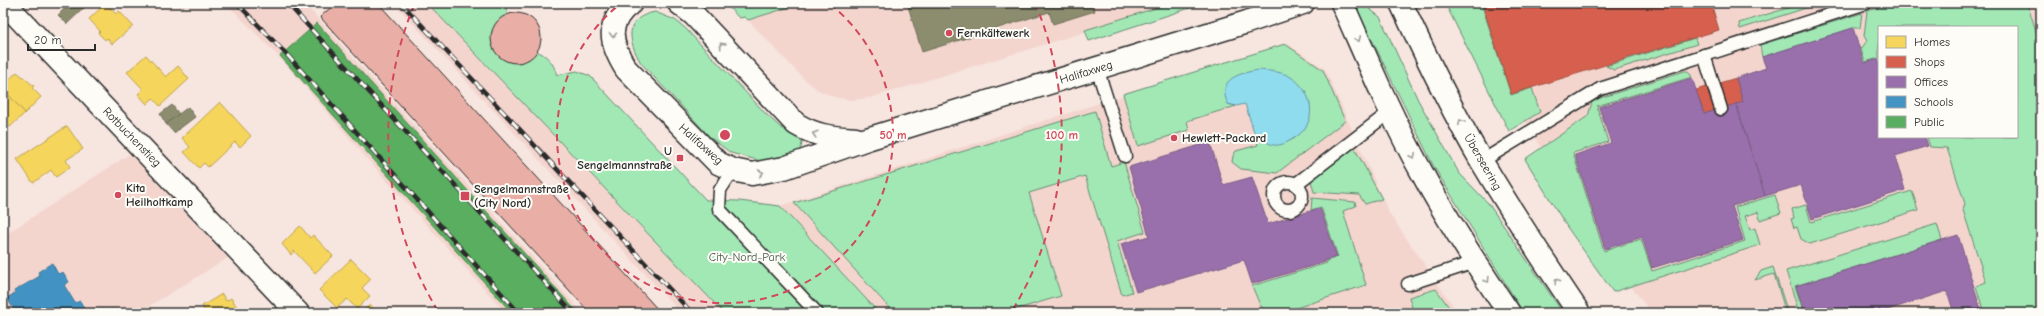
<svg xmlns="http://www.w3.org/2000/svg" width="2044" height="316" viewBox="0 0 2044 316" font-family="'Comic Neue',sans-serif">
<rect width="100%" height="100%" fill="#f7e5df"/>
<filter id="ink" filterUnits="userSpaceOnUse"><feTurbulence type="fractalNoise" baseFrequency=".025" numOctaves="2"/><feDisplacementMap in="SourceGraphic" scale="8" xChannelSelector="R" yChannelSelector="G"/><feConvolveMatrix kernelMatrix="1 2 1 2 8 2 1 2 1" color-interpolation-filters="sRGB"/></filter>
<g filter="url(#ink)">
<!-- built -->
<g fill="#f3d5ce">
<polygon points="226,3 304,3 583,313 506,313 369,161 281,59"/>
<polygon points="394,3 427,3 724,313 681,313"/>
<polygon points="803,3 1179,3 870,98 851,100 834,97 818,90 804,79 748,20"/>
<polygon points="1466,3 1901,3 1879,27 1879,137 1944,137 1999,313 1651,313 1591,231 1514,102"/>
<polygon points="2027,3 2041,3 2041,46"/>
<polygon points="1286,43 1325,69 1389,213 1458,313 879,313 780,206"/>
<polygon points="130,154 228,258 138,313 3,313 3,236"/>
</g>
<!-- green -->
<g fill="#a2e8b5" stroke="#668a70">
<path d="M427,3H506C509,19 504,33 492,44L504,58C525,43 550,49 557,75L577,71L590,76L706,200L739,201L780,206L879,313H724Z"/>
<polygon points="725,3 803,3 748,20 745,17 739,18"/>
<polygon points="1172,3 1198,3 1199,5 1089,41 1085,30"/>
<polygon points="1358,3 1362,3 1380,17 1418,100 1459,173 1488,203 1563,313 1523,312 1434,167 1356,7"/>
<polygon points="1445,3 1481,3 1511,95 1532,88 1540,112 1509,131"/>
<polygon points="1804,3 1822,3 1740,29 1739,23"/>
<polygon points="1876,3 2027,3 2041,46 2041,313 1984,313 1976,286 1986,282 1963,210 1965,204 1947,148 1930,147 1927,137 2017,137 2017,27 1879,27 1879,58 1865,62 1861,49 1867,41 1864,36 1867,11 1878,8"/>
<path d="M655,12L675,20L685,28L767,115L780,127L799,137L802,143L801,148L797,153L778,160L761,161L731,153L711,138L641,63C628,41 623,18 655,12Z"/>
<polygon points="1862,13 1860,28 1853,28 1762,57 1760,45"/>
<polygon points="1695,38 1697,44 1614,70 1606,66"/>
<path d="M1285,44L1323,70L1345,121L1277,173L1241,169L1232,162L1233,156L1236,151L1258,145L1255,135C1276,140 1268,152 1295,138L1307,91L1228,104L1236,106L1187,121L1189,130L1138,146L1123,94Z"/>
<polygon points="1684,71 1688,71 1692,77 1597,106 1608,142 1573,153 1604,251 1641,239 1652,271 1745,241 1735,207 1775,195 1781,213 1760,220 1758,212 1745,216 1750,230 1755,228 1760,245 1613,292 1567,227 1525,159 1588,116 1592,102 1603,97"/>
<polygon points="1095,111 1111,166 1124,162 1145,232 1117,241 1132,292 1122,295 1085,176 1029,193 1061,296 1004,313 894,313 794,203"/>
<polygon points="1354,147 1382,199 1365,204 1359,195 1314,192 1311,181"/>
<polygon points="1912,191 1918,210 1810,244 1801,239 1797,227 1794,228 1791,219 1794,218 1792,209 1806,205 1811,222"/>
<polygon points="1312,198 1355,202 1356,206 1343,211 1366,285 1281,313 1266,311 1260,305 1252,286 1327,263 1326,261 1338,257 1321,207 1311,210"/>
<polygon points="1937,224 1942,240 1795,286 1804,313 1799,313 1786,271"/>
<polygon points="1773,267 1788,313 1786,313 1774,274 1755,280 1761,271"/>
<polygon points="1436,289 1453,313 1408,313 1413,311 1409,297"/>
</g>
<!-- water -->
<path fill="#8fdcef" stroke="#6795a1" d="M1259,70C1268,71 1278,71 1287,75C1314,88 1321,125 1291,140C1286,143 1280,146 1274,145C1267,144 1261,137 1255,135L1245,104L1236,106L1228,104C1216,79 1239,73 1259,70Z"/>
<!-- homes -->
<g fill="#f6d55c" stroke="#b9a24d">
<polygon points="106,3 116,14 119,11 133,26 112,44 107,38 105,40 98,33 100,31 89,19"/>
<polygon points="146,55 166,77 178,66 189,79 160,106 153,98 147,104 138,94 143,89 127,72"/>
<polygon points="17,72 34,86 32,88 41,97 25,113 3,89 3,85"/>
<polygon points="3,89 25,113 10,127 3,121"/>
<polygon points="220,102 251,136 240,147 235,142 208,167 204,163 199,168 184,152 190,147 182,138"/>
<polygon points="67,126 83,149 66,160 70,167 56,177 51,170 33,183 17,159"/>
<polygon points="300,226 310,238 313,235 333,256 315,273 294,251 291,255 282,244"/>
<polygon points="351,259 371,279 362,288 370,296 357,309 347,299 337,308 319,290"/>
<polygon points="222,294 226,301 231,298 241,313 206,313 202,306"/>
<polygon points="370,305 378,313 361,313"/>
</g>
<!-- shops -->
<g fill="#d6604d" stroke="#a35043">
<polygon points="1482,3 1711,3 1719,30 1511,94"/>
<polygon points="1736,78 1743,102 1704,114 1696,90"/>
</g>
<!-- offices -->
<g fill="#9970ab" stroke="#785b85">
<polygon points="1853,28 1864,63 1879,59 1879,137 1925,137 1928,146 1895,156 1905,190 1812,219 1801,185 1765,196 1736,104 1743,102 1736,78 1766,68 1762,57"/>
<polygon points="1692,78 1704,114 1736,104 1765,196 1732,206 1743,240 1652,268 1642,237 1605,249 1575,155 1611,143 1599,107"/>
<polygon points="1210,142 1223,185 1252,177 1268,224 1320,208 1337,257 1325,260 1325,262 1252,284 1244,260 1136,292 1121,244 1149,236 1129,167"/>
<polygon points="1958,235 1982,313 1954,313 1947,291 1878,313 1805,313 1796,286"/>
</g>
<!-- schools -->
<polygon fill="#4393c3" stroke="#3c7495" points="52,263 58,274 63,272 69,282 64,285 75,303 80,301 87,313 16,313 7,298 15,293 14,291 40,276 38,272"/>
<!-- public -->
<polygon fill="#5aae61" stroke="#4c8751" points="317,23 578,313 512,313 280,56"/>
<!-- industry -->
<g fill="#8c8c6e" stroke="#6f6f5a">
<polygon points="70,3 83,3 86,6 67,24 58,15"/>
<polygon points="907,3 1092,3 1095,11 1053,24 1049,12 922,52"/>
<polygon points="172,105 179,114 166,124 160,114"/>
<polygon points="188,107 195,117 174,133 166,124"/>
</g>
<!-- building -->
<g fill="#e9afa6" stroke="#2b2b2b">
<polygon points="336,3 378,3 661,313 590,313 320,17"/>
<circle cx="516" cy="38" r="25"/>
</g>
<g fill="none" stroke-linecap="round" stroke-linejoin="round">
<defs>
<g id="lane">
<polyline points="1704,55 1721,109"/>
<polyline points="1097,68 1125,156"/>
<polyline points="1482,161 1600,89 1866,3"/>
<polyline points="733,170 720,190 719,209 817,313"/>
<circle cx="1288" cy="196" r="14"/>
<polyline points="1296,184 1391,111"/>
<polyline points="1408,284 1475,262"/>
</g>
<g id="street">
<path d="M631,3C604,23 611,45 626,69L718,163L733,170L752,174L784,168L867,139L1247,22L1303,3"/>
<path d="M679,3L694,15L796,124C818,137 832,137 856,139"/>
<polyline points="15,14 298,313"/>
</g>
<g id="secondary">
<path d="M1342,3C1367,59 1391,117 1421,171C1447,220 1478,267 1509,313"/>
<path d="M1401,3C1426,57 1452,111 1482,162C1513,214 1546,264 1579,313"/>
</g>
</defs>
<!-- lane casing -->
<use href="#lane" stroke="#2b2b2b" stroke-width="15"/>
<!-- street casing -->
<use href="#street" stroke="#2b2b2b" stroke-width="25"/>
<!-- secondary casing -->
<use href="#secondary" stroke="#2b2b2b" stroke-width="25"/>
<!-- lane -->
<use href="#lane" stroke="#fdfcf7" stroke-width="12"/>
<!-- street -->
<use href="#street" stroke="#fdfcf7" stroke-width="22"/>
<!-- secondary -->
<use href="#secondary" stroke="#fdfcf7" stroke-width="22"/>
<defs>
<g id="rail">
<polyline points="237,3 289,57 519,313"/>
<polyline points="287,3 573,313"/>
<polyline points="401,3 692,313"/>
</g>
</defs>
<!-- rail casing -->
<use href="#rail" stroke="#2b2b2b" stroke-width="4.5"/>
<!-- rail -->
<use href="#rail" stroke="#fdfcf7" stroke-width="3" stroke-dasharray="9" stroke-linecap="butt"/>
</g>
<!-- one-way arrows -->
<defs><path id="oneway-chevron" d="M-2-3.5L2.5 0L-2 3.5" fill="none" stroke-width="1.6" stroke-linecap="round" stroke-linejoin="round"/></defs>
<g stroke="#9e9e9b">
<use href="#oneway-chevron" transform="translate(613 35) rotate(91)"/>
<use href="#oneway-chevron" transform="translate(1358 39) rotate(66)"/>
<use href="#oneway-chevron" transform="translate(722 45) rotate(-133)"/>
<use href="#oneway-chevron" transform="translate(1461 122) rotate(-118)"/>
<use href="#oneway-chevron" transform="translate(815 134) rotate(-162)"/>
<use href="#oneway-chevron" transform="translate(1413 156) rotate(64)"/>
<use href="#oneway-chevron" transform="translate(761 173) rotate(-10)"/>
<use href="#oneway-chevron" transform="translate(1487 280) rotate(56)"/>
<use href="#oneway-chevron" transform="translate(1557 281) rotate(-123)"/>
</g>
</g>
<!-- distance rings -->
<g fill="none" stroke="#d1495b" stroke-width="2" stroke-dasharray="7 5">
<path d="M830 4A168 168 0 1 1 620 4"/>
<path d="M438 311A337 337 0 0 1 415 3M1035 3A337 337 0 0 1 1012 311"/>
</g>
<!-- markers -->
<g fill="#d1495b" stroke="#fdfcf7" stroke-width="1.5">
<circle cx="949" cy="33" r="4"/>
<circle cx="1174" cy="138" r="4"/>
<rect x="676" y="154" width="8" height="8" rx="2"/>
<circle cx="118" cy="195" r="4"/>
<rect x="460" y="191" width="10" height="10" rx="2"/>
</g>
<g text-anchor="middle" stroke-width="4" stroke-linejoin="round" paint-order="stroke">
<!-- poi labels -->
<g font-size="12" font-weight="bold" fill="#2b2b2b" stroke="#fdfcf7" text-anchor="start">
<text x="957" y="37">Fernkältewerk</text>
<text x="1182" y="142">Hewlett-Packard</text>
<text x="672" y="155" text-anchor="end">U<tspan x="672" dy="14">Sengelmannstraße</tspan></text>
<text x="126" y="192">Kita<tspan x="126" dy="14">Heilholtkamp</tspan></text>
<text x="474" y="193">Sengelmannstraße<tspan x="474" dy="14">(City Nord)</tspan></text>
</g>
<!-- street labels -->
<g font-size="12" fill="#2b2b2b" stroke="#fdfcf7">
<text transform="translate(1086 72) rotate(-17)" y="4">Halifaxweg</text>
<text transform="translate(132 137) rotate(46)" y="4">Rotbuchenstieg</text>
<text transform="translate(701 144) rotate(42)" y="4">Halifaxweg</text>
<text transform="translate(1483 162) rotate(60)" y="4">Überseering</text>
</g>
<!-- park labels -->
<g font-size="12" fill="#495a4e" stroke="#fdfcf7">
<text x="747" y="261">City-Nord-Park</text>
</g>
</g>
<circle cx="725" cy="135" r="6" fill="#d1495b" stroke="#fdfcf7" stroke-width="2"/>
<g font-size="12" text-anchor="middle" font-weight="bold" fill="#d1495b" stroke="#fdfcf7" stroke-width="4" stroke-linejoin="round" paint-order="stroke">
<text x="893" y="139">50 m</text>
<text x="1062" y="139">100 m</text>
</g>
<!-- margin -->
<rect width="2044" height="316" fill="none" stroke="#fdfcf7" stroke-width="16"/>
<rect x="8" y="8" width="2028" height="300" fill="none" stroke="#2b2b2b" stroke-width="1.5" filter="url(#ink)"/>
<!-- legend -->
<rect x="1878" y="26" width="140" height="112" fill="#fdfcf7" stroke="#a9a8a5"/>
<rect x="1886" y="36" width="20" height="12" fill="#f6d55c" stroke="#a9a8a5"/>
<text x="1914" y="46" font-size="12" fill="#2b2b2b">Homes</text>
<rect x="1886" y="56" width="20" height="12" fill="#d6604d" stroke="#a9a8a5"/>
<text x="1914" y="66" font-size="12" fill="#2b2b2b">Shops</text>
<rect x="1886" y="76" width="20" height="12" fill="#9970ab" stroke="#a9a8a5"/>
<text x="1914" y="86" font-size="12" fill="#2b2b2b">Offices</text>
<rect x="1886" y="96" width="20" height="12" fill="#4393c3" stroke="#a9a8a5"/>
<text x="1914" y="106" font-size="12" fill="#2b2b2b">Schools</text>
<rect x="1886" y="116" width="20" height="12" fill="#5aae61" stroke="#a9a8a5"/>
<text x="1914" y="126" font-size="12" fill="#2b2b2b">Public</text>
<!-- scale -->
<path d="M28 44v6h67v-6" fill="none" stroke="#2b2b2b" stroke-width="2"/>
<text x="34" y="44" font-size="12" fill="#2b2b2b" stroke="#fdfcf7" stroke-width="3" paint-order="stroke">20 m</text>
</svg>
